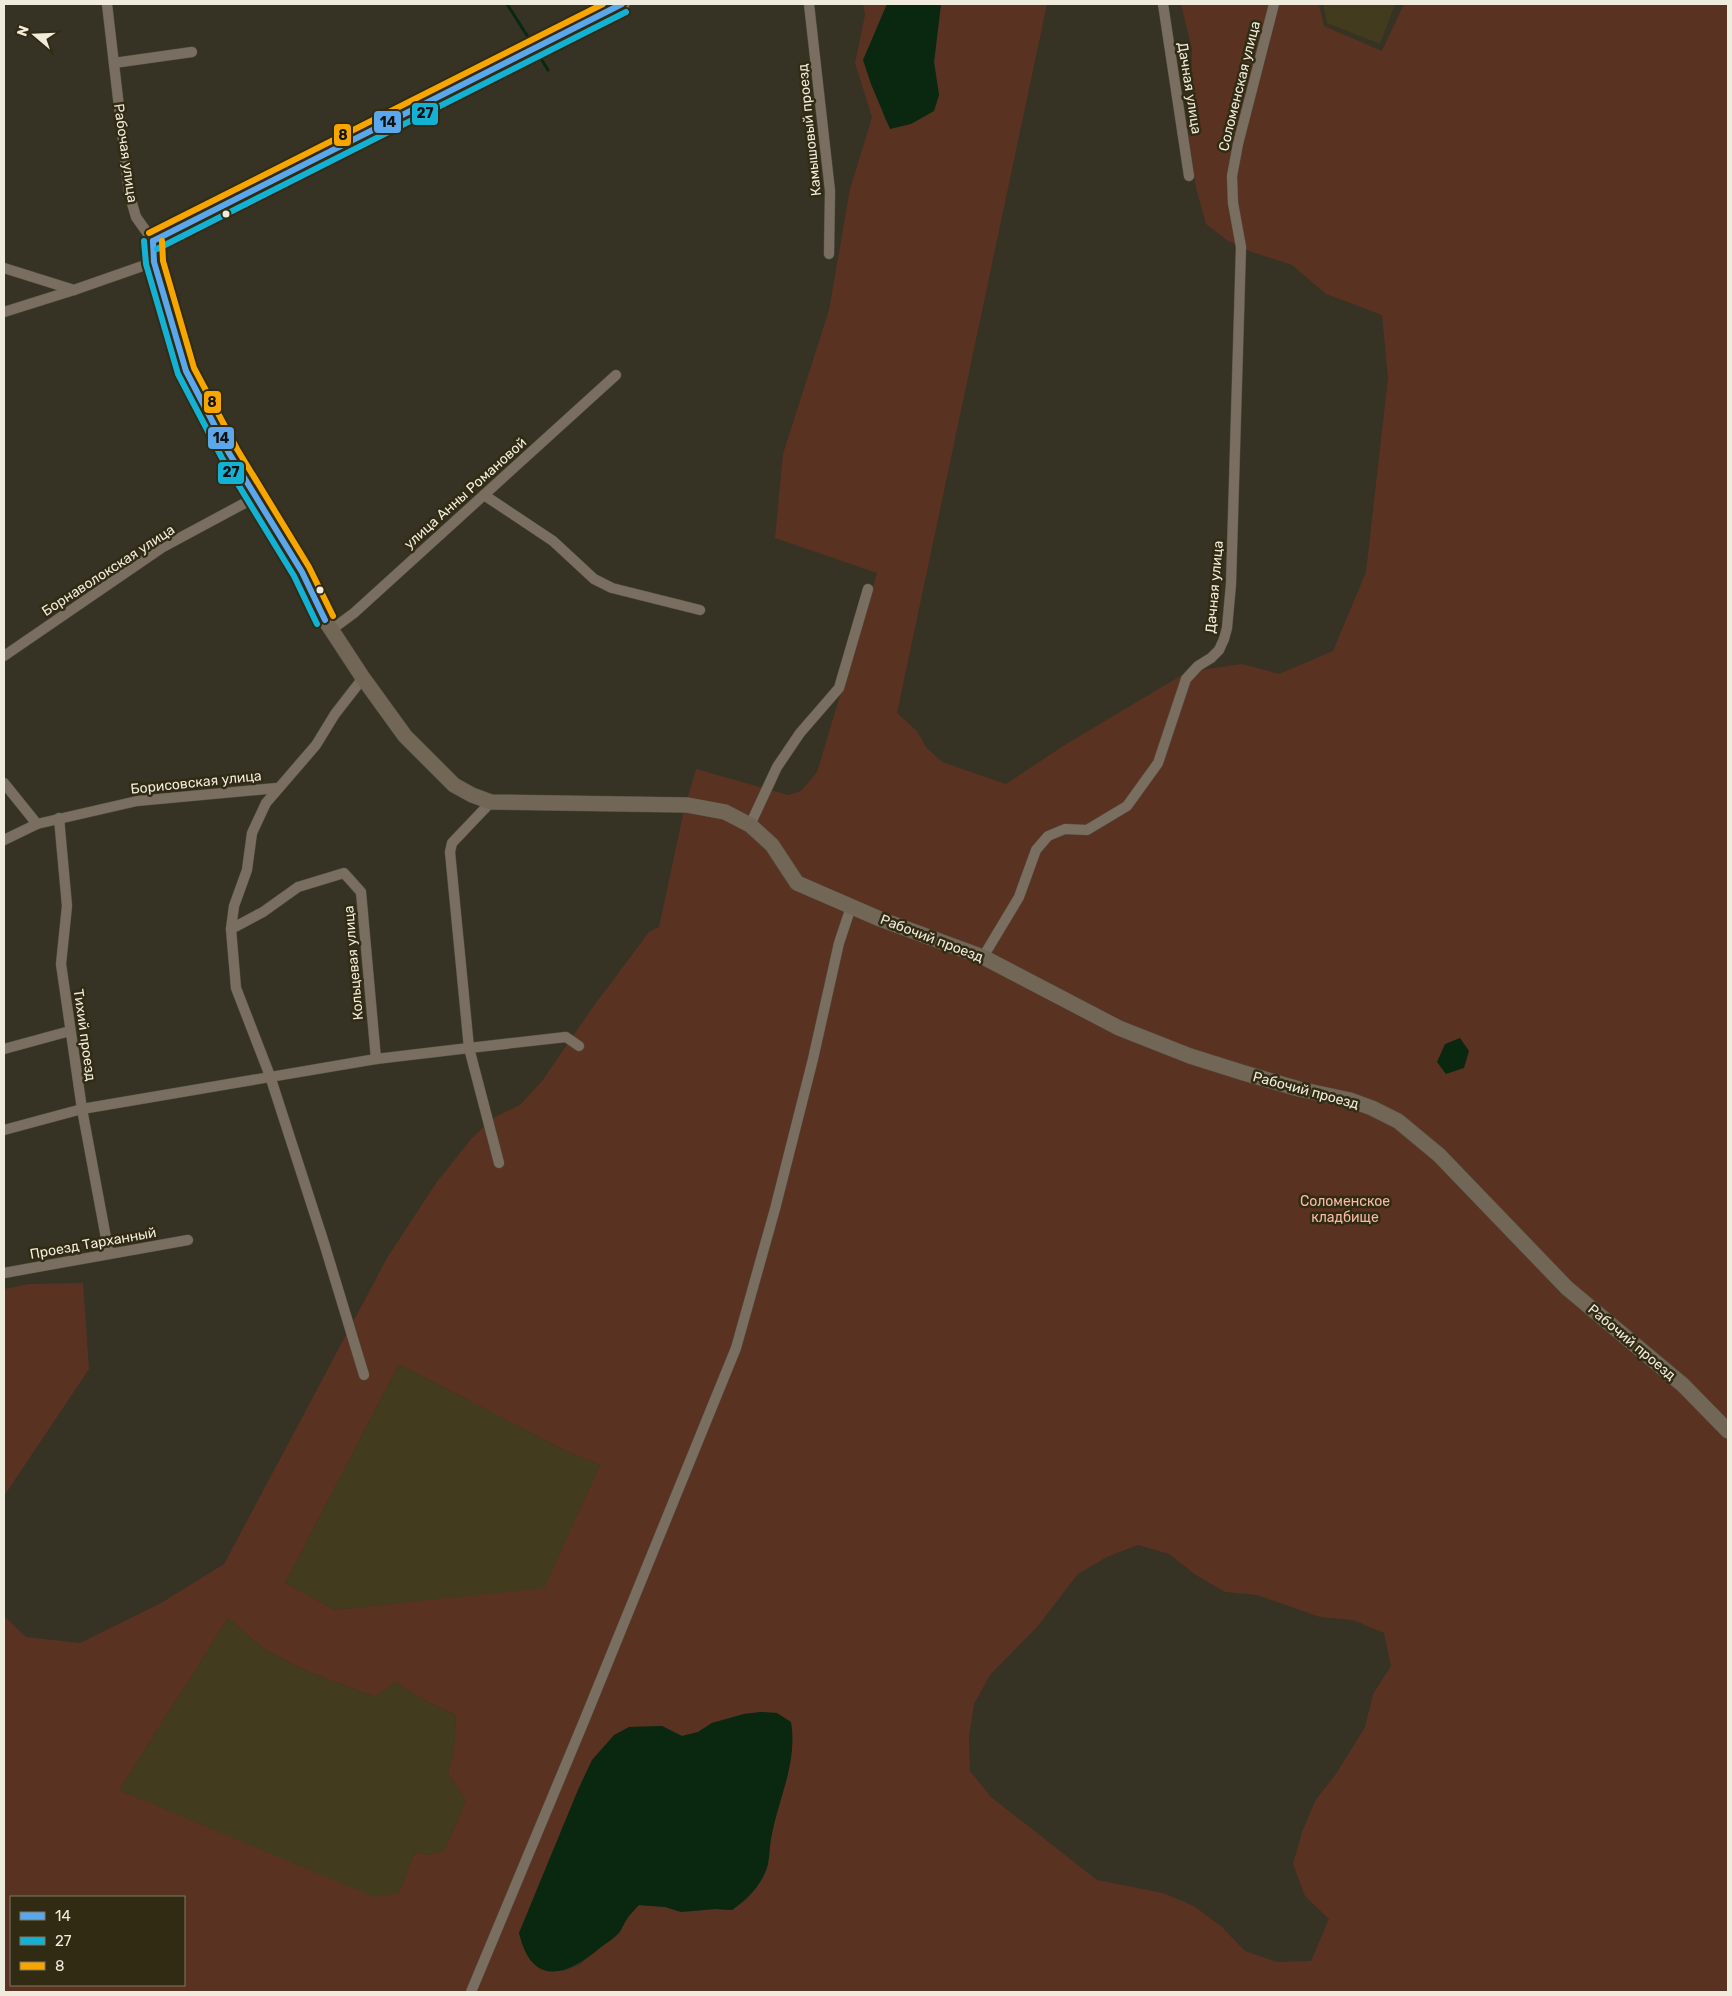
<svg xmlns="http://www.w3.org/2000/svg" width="1732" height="1996" viewBox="0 0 1732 1996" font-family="Rubik,sans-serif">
<rect width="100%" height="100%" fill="#363224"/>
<!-- built -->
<g fill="#433b1d">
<polygon points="1323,4 1395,4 1380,44 1327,23"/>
<polygon points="399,1364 566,1451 600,1465 544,1589 335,1610 285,1583"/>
<polygon points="228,1618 263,1648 302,1669 375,1697 395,1682 428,1702 456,1715 454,1751 448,1773 466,1801 444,1851 428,1855 416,1853 413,1857 399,1893 374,1898 119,1790"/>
</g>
<!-- green -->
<g fill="#5a3222" fill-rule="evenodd">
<path d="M863,4H887L876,30L871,84L879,101L886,122L939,95L934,62L941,4H1047L897,713L917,731L926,747L942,762L1006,784L1063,746L1187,672L1242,664L1279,674L1333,651L1366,572L1388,378L1382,315L1326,294L1292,265L1252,252L1228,241L1206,224L1196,188L1189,138L1192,50L1181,4H1319L1324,26L1382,51L1404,4H1728V1992H4V1616L26,1637L80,1643L161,1603L224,1564L387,1258L436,1183L472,1138L493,1118L520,1105L542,1081L593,1007L649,932L659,927L684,810L696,769L788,795L801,791L817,772L877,573L775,538L783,454L829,310L850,189L872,117L855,63L865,15ZM399,1364L566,1451L600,1465L544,1588L335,1610L285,1583ZM1138,1545L1169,1554L1196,1575L1225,1592L1257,1595L1320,1617L1353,1620L1384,1633L1391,1666L1373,1694L1365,1727L1336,1774L1315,1801L1302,1832L1293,1864L1305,1896L1329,1919L1311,1961L1277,1962L1245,1951L1222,1927L1194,1906L1163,1893L1097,1880L991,1797L970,1771L969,1737L974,1704L990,1675L1037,1627L1078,1574L1107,1557ZM228,1618L263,1648L302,1669L375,1697L395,1682L428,1702L456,1715L454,1751L448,1773L466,1801L444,1851L428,1855L417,1853L413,1857L399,1893L374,1897L119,1790ZM761,1712L777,1713L769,1855L757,1887L746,1900L732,1910L715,1909L681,1912L665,1907L639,1905L628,1917L619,1932L579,1965L563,1971H546L519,1933L578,1790L592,1760L629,1727L662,1726L682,1736L698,1732L712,1723L744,1714ZM11,1897H184V1985H11Z"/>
<polygon points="83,1283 89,1369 4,1496 4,1289 29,1284"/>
</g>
<!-- water -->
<g fill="#0a2710">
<polygon points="887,4 941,4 934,62 939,95 934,111 911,124 890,129 871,84 863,60"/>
<polygon points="1460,1038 1469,1051 1464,1068 1446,1074 1437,1062 1445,1044"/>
<path d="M761,1712L777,1713L791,1722C798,1763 778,1799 771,1839C769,1850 770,1863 765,1873C758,1889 745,1900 732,1910L715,1909L681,1912L665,1907L639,1905C635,1909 630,1914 627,1919C624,1923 622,1929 619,1933C614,1938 607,1943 601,1947C567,1976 532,1988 519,1933L578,1790L592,1760L614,1735L629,1727L662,1726L682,1736L698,1732L712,1723L744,1714Z"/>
</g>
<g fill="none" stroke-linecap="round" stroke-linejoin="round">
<!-- stream -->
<g stroke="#0a2710" stroke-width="3">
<polyline points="507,4 528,37"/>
<polyline points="537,52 548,70"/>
</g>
<defs>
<g id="street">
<polyline points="107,4 129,193 136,217 153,241"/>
<polyline points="809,4 830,191 829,254"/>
<polyline points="1163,4 1189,176"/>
<polyline points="114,63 192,52"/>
<polyline points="4,268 74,290"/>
<polyline points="4,312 74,290 154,262"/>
<polyline points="484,495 553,541 594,579 612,588 700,610"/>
<polyline points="331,630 354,613 616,375"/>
<polyline points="4,656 163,547 256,497"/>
<polyline points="363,678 335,714 316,745 266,803 252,833 247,870 234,906 231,929 236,988 270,1076 324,1243 364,1375"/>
<polyline points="4,783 37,824"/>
<polyline points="59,818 67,906 61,964 82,1109 109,1254"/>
<polyline points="750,825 777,767 800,733 839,688 868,589"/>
<polyline points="4,840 37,824 137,801 277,788"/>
<polyline points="231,929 263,912 298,887 344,873 361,892 376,1059 469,1048 450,852 452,843 491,802"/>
<polyline points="983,957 1019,897 1036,850 1048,836 1065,829 1087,830 1127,806 1158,763 1186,679 1198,666 1211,658 1219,650 1224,639 1227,628 1231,584 1241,247 1233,203 1232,176 1238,144 1274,4"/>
<polyline points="4,1049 70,1031"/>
<polyline points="4,1130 82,1109 376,1059"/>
<polyline points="499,1163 469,1048 566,1037 579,1046"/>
<polyline points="4,1273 188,1240"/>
<polyline points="471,1992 584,1721 736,1348 775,1209 813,1059 839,943 851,907"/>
</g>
<polyline id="secondary" points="622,4 153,241 154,262 186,371 229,453 302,572 325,620 363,678 405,736 454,785 472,795 491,802 687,805 725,812 750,825 772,845 797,883 880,919 983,957 1119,1028 1190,1056 1244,1073 1299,1089 1350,1100 1372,1108 1398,1121 1439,1155 1567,1288 1683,1385 1728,1431"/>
</defs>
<!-- street casing -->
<use href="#street" stroke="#524f43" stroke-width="11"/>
<!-- secondary casing -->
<use href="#secondary" stroke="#524f43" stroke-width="16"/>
<!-- street -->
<use href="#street" stroke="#7a6e60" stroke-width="10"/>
<!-- secondary -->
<use href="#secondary" stroke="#726757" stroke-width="15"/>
<defs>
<g id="bus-1">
<polyline points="153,241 622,4"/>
<polyline points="153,241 154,262 186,371 229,453 302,572 325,620"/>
</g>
<g id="bus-2">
<polyline points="144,241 146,264 178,374 222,458 294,576 317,624"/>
<polyline points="157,249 626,12"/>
</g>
<g id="bus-3">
<polyline points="149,233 603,4"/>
<polyline points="162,241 163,261 194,368 237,449 309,567 333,616"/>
</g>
</defs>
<!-- bus-1 casing -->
<use href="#bus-1" stroke="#322b13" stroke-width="10"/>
<!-- bus-2 casing -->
<use href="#bus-2" stroke="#322b13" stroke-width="10"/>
<!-- bus-3 casing -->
<use href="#bus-3" stroke="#322b13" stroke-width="10"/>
<!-- bus-1 -->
<use href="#bus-1" stroke="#5aa8eb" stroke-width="6"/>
<!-- bus-2 -->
<use href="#bus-2" stroke="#13b2d5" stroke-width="6"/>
<!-- bus-3 -->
<use href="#bus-3" stroke="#f7a600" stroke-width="6"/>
</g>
<!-- markers -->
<g fill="#efebdd" stroke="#322b13" stroke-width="2">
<circle cx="226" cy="214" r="4.5"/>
<circle cx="320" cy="590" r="4.5"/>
</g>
<g text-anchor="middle" stroke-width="5" stroke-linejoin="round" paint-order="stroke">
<!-- street labels -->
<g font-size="14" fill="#efebdd" stroke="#322b13">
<text transform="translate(1239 86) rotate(-76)" y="5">Соломенская улица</text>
<text transform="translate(1190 88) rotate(81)" y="5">Дачная улица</text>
<text transform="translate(809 130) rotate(-96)" y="5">Камышовый проезд</text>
<text transform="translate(126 153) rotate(82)" y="5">Рабочая улица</text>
<text transform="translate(465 493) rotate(-42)" y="5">улица Анны Романовой</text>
<text transform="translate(108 570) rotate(-33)" y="5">Борнаволокская улица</text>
<text transform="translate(1214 587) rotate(-85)" y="5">Дачная улица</text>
<text transform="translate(196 782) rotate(-6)" y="5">Борисовская улица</text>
<text transform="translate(932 938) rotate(21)" y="5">Рабочий проезд</text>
<text transform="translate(353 963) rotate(-95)" y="5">Кольцевая улица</text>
<text transform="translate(85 1035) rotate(82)" y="5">Тихий проезд</text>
<text transform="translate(1306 1090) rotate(15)" y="5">Рабочий проезд</text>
<text transform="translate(93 1243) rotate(-10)" y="5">Проезд Тарханный</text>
<text transform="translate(1632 1342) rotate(40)" y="5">Рабочий проезд</text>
</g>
<!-- park labels -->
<g font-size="14" fill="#f6baa6" stroke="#322b13">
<text x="1345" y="1206">Соломенское<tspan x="1345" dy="16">кладбище</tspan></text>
</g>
</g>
<g stroke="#322b13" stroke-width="2">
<rect x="411" y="102" width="28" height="24" rx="5" fill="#13b2d5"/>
<rect x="373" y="110" width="29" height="24" rx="5" fill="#5aa8eb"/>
<rect x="333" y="123" width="19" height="24" rx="5" fill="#f7a600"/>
<rect x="203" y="390" width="19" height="24" rx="5" fill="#f7a600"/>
<rect x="207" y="426" width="28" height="24" rx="5" fill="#5aa8eb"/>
<rect x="217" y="461" width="28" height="24" rx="5" fill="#13b2d5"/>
</g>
<g font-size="14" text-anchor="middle" font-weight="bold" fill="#111">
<text x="425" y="118">27</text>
<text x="388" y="127">14</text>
<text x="343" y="140">8</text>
<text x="212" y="407">8</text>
<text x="221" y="443">14</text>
<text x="231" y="477">27</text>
</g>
<!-- border -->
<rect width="1732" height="1996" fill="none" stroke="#efebdd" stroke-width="10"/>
<!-- legend -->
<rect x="10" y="1896" width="175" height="90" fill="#322b13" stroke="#7e7864"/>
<rect x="20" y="1912" width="25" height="8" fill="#5aa8eb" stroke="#7e7864"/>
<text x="55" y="1921" font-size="15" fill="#efebdd">14</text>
<rect x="20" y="1937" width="25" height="8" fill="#13b2d5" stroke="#7e7864"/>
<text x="55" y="1946" font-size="15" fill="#efebdd">27</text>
<rect x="20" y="1962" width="25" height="8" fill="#f7a600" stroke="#7e7864"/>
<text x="55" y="1971" font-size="15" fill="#efebdd">8</text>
<!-- north arrow -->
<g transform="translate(35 35) rotate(289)" stroke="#322b13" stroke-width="4" paint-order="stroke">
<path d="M0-4L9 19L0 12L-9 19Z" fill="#efebdd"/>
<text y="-8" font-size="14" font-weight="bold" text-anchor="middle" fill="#efebdd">N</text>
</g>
</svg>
